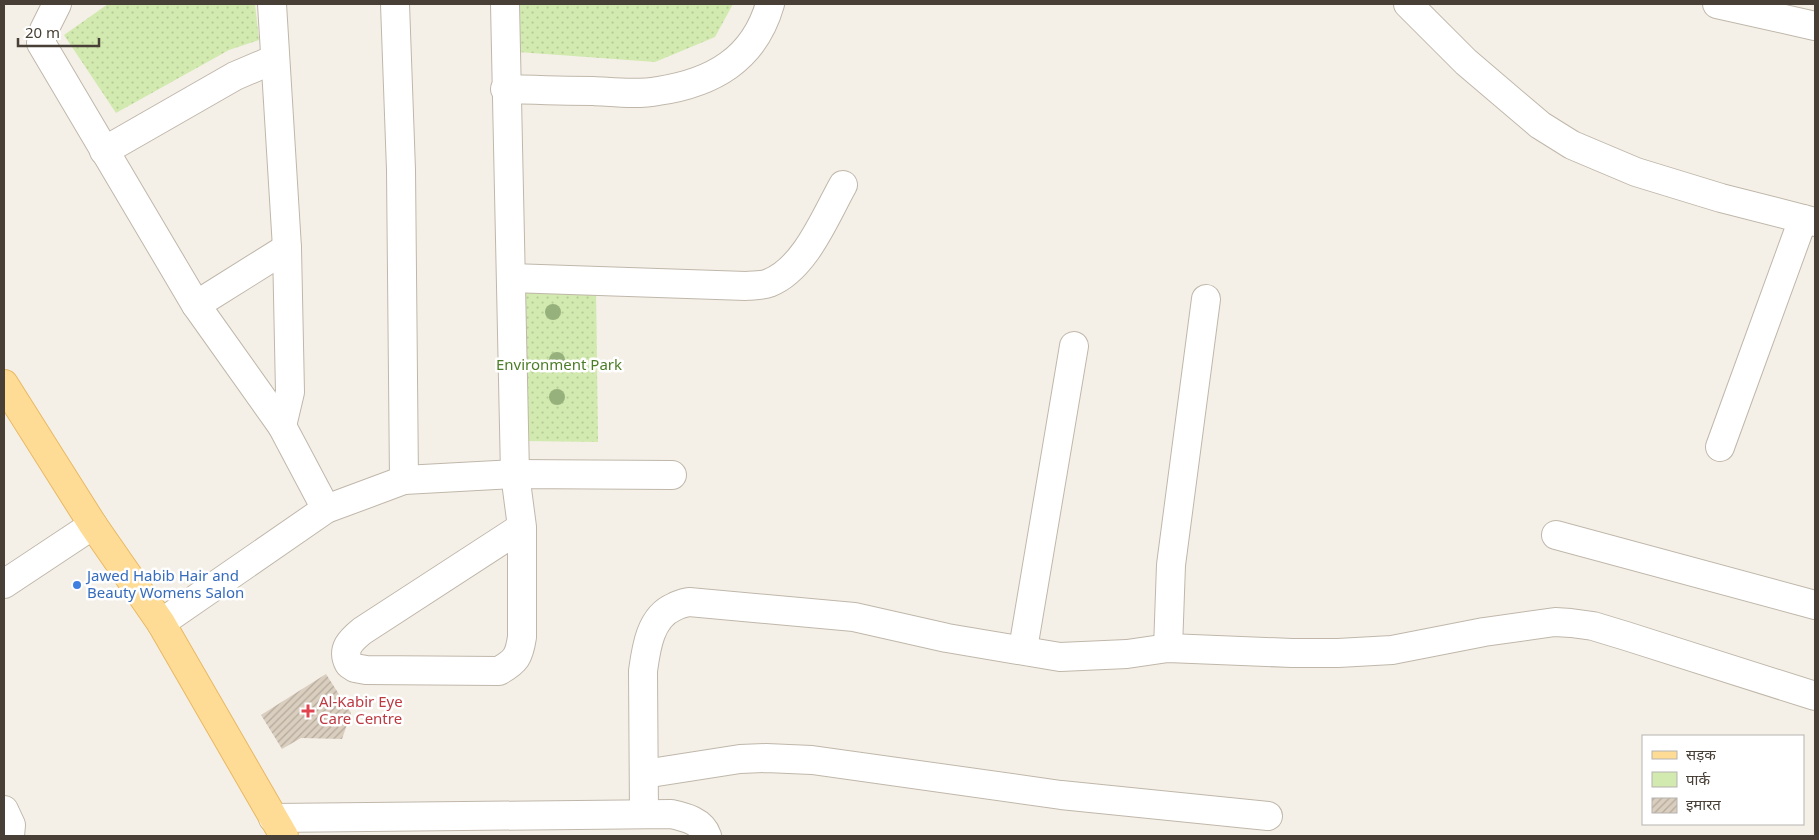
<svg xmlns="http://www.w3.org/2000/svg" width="1819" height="840" viewBox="0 0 1819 840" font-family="'Noto Sans','Noto Sans Devanagari',sans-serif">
<defs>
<pattern id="green-dots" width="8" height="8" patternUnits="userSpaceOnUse" patternTransform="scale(1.25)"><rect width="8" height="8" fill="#d2eaaf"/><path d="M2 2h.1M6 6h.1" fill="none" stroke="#b6ca97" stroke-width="1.8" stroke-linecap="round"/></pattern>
<pattern id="building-hatch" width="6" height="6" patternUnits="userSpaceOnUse" patternTransform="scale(1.25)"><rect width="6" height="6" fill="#dacebf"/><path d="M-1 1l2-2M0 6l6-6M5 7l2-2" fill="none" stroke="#b3a99c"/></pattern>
</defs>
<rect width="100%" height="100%" fill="#f4f0e8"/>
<!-- green -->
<g fill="url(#green-dots)">
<polygon points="108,4 255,4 259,40 229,50 116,113 64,35"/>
<polygon points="517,4 733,4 715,37 655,62 518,52"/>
<polygon points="518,284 596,288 598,442 523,441"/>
</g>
<!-- building -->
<polygon fill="url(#building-hatch)" points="326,674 351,713 342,739 301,738 282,749 261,715"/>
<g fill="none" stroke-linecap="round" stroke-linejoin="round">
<defs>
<g id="minor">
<polyline points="57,4 44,30 41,43 196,305 282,426 326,509"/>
<polyline points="272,4 287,248 290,392 282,426"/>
<polyline points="395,4 401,170 404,480"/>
<path d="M505,4L515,474L522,527V637C519,657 516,661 499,671L366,670L355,668L349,664C341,649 351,640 362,631L522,527"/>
<polyline points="1408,4 1466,62 1540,125 1572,145 1636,172 1721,198 1815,222"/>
<polyline points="1717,4 1815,26"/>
<path d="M505,89C535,90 564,91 593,91C614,92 637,95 658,91C712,83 754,60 770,4"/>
<polyline points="104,151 235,76 275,59"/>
<path d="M511,278L746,286C753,285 762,286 769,283C805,269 825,217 843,185"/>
<polyline points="196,305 287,248"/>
<polyline points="1720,447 1803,219"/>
<polyline points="1556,535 1815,605"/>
<polyline points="4,584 93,525"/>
<polyline points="161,623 326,509 404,480 515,474 672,475"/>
<polyline points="1168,648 1171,565 1206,299"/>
<polyline points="1023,649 1074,346"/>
<polyline points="644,774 740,759 766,758 812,760 1061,795 1268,816"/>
<polyline points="4,810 11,825 10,836"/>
<path d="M644,814L643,671C646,649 650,617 674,607C679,604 684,603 689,602L854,617L947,638L1060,657L1127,654L1168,648L1292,653H1338L1392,650L1484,632L1555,622L1571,623L1593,626L1626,636L1815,696"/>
<path d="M273,818L671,814C685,817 702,821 707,836"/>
</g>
<polyline id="major" points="4,384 93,525 161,623 284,836"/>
</defs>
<!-- minor casing -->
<use href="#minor" stroke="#c0b7aa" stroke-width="30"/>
<!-- major casing -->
<use href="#major" stroke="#e8b962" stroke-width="30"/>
<!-- minor -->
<use href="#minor" stroke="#fff" stroke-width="28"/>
<!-- major -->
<use href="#major" stroke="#ffdc96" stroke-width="28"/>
</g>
<!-- trees -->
<g fill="#97b17d">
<circle cx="553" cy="312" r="8"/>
<circle cx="557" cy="360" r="8"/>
<circle cx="557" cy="397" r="8"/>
</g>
<!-- markers -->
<circle fill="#3f7fe0" stroke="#fff" stroke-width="2" cx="77" cy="585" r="5"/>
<path fill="#e0444e" stroke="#fff" stroke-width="2" d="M305.5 703.5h5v5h5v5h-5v5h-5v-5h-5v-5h5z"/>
<g text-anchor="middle" stroke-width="5" stroke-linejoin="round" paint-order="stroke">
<!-- park labels -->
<g font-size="15" fill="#4b7d26" stroke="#fff">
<text x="559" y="370">Environment Park</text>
</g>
<!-- shop labels -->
<g font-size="15" fill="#366cbe" stroke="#fff" text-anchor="start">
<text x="87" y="581">Jawed Habib Hair and<tspan x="87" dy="17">Beauty Womens Salon</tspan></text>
</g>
<!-- health labels -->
<g font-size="15" fill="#be3a42" stroke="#fff" text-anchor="start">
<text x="319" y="707">Al-Kabir Eye<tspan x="319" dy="17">Care Centre</tspan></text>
</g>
</g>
<!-- border -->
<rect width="1819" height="840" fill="none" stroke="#484036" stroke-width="10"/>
<!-- legend -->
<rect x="1642" y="735" width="162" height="90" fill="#ffffff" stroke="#b6b3af"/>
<rect x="1652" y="751" width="25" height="8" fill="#ffdc96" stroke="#b6b3af"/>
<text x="1686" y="760" font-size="15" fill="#484036">सड़क</text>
<rect x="1652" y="772" width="25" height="15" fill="#d2eaaf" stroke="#b6b3af"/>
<text x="1686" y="785" font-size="15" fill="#484036">पार्क</text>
<rect x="1652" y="798" width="25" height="15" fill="url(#building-hatch)" stroke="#b6b3af"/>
<text x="1686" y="810" font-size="15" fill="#484036">इमारत</text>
<!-- scale -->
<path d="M18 38v8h81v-8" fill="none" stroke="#484036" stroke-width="2.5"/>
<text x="25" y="38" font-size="15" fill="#484036" stroke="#ffffff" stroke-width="4" paint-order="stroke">20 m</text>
</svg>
